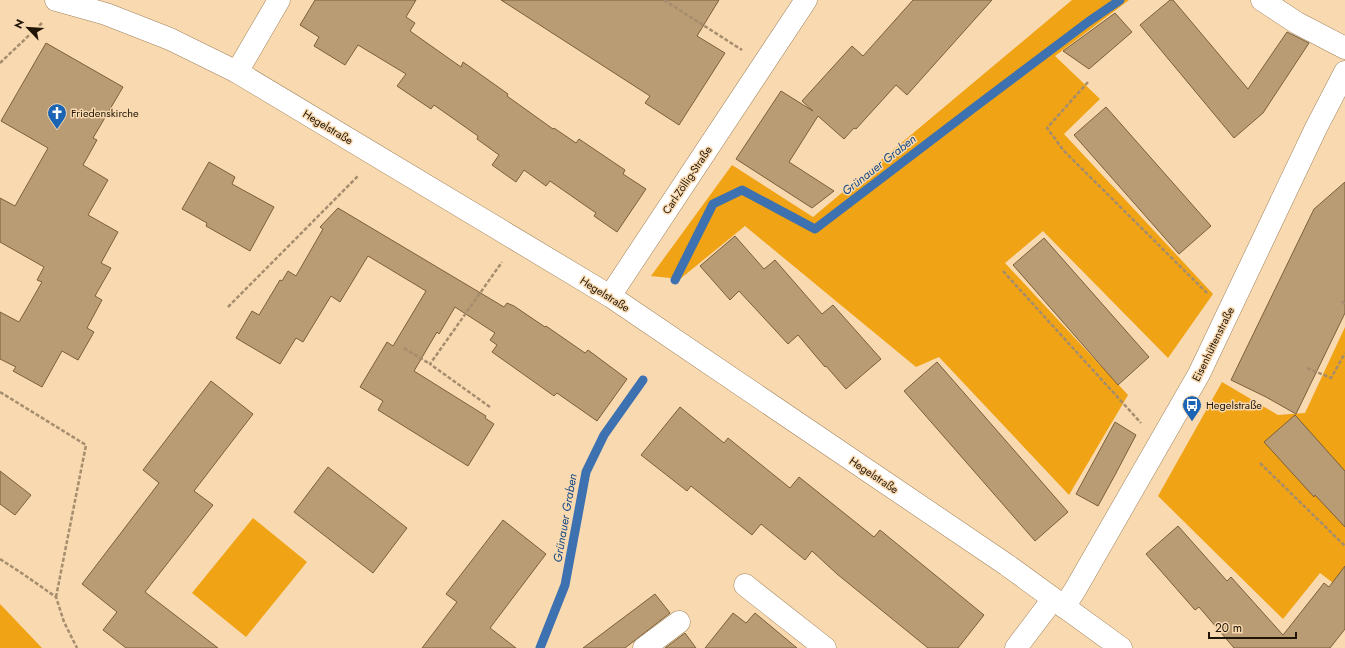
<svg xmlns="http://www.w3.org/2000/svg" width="1345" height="648" viewBox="0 0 1345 648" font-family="Jost,sans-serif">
<rect width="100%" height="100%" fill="#f9d9b0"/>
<!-- green -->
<g fill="#f0a314">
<polygon points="1072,0 1129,0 1055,56 1100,99 1064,134 1213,294 1168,358 1043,231 1005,263 1128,395 1069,495 939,357 916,367 745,226 680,279 651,276 732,165 813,217"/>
<polygon points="1345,327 1345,592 1320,573 1283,619 1158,496 1222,382 1278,415 1305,413"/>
<polygon points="253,518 307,562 246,637 192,593"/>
<polygon points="0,604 42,648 0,648"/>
</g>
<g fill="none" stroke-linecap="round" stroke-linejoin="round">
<!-- stream -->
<g stroke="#3d71af" stroke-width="9">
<polyline points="675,280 713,204 742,190 815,229 975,107 1088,22 1120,0"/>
<polyline points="540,648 565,585 586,472 604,435 643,380"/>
</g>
</g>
<!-- building -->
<g fill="#b99b74" stroke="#7b603a">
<polygon points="315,0 416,0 406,17 415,23 410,31 461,67 463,62 508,94 507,96 553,129 554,128 576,143 579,139 625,170 623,174 646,189 617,232 594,216 596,213 550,181 546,186 524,170 516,182 492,165 499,155 477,139 478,136 434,105 431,109 397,86 406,74 358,45 345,65 314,46 319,37 300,25"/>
<polygon points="501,0 719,0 697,36 725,53 679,125 645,103 650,96"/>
<polygon points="913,0 992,0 907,95 896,85 856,129 854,128 844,139 818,116 789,162 834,191 812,208 736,159 781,91 813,111 802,101 852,46 863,56"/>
<polygon points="1170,0 1173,0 1248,89 1287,32 1309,43 1263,113 1234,138 1140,25"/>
<polygon points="1115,13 1132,32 1089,69 1063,51"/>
<polygon points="46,43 123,87 93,138 97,140 83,165 108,180 88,215 118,232 101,263 111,268 95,296 102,300 87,328 94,332 78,360 62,351 42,387 13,371 16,367 0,359 0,312 19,322 42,282 37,280 44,267 0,242 0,198 15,206 48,148 1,121"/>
<polygon points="1106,107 1211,226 1179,254 1074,135"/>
<polygon points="209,162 235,177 232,184 274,207 250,251 206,226 207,223 182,209"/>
<polygon points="1345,182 1345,313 1296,414 1266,397 1231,380 1314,209"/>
<polygon points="338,208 504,307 507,303 514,306 545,327 546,326 585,353 588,350 627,379 597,421 557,393 554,396 492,352 497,345 490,340 495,333 455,307 439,334 437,332 414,371 486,416 485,418 494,424 468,466 378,410 383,401 360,387 387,342 393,346 426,291 368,256 340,302 331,296 303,342 296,338 280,364 236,338 252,311 259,315 280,280 282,281 288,271 296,276 323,229 320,227"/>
<polygon points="735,236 764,269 775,260 822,314 833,305 881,359 846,389 826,366 825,367 798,335 788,344 739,291 730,300 700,266"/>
<polygon points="1044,238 1149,357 1118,385 1013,265"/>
<polygon points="937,362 1068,512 1035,541 904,391"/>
<polygon points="211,381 253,414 194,491 213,505 145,592 218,648 126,648 103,630 117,612 82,584 159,483 143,470"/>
<polygon points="680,407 724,443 728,438 790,488 799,477 874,537 880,530 984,615 958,648 928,648 837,574 812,551 805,560 761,524 752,535 691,486 687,491 641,455"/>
<polygon points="1295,415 1345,471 1345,527 1315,495 1314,497 1264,442"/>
<polygon points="1115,422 1136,435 1115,475 1098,506 1076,494"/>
<polygon points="328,467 407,528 373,573 294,512"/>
<polygon points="0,471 31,495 15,515 0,504"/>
<polygon points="503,520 546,554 490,628 516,648 422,648 457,602 446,594"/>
<polygon points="1178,526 1227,581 1231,577 1283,635 1324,583 1329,587 1345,566 1345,629 1330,648 1234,648 1199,607 1195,610 1146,554"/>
<polygon points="655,594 670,613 625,648 583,648"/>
<polygon points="733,613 746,623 755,613 797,648 705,648"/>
<polygon points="685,633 696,648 665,648"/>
</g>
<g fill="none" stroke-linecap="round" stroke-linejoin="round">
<defs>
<g id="minor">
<polyline points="56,0 106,14 170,39 237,72 610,296 1007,565 1121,648"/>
<polyline points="1262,0 1297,23 1345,48"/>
<polyline points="237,72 279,0"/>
<polyline points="610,296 806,0"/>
<polyline points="745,585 825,648"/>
<polyline points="1064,607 1075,590 1199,374 1316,128 1345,72"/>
<polyline points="644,648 679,622"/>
<polyline points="1016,648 1053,599"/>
</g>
</defs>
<!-- minor casing -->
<use href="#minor" stroke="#a0835c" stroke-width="23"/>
<!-- path -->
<g stroke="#a58d6e" stroke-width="2.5" stroke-dasharray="4 2" stroke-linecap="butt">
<polyline points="664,0 742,50"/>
<polyline points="0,63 43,22"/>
<polyline points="1088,82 1047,128 1064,151 1208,294"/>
<polyline points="1003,271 1141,423"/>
<polyline points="1342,301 1345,305"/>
<polyline points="228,307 359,175"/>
<polyline points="404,348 430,364"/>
<polyline points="1307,368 1331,378 1345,353"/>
<polyline points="0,392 86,445 56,597"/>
<polyline points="490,407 430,364 502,262"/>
<polyline points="1260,463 1345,546"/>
<polyline points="0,559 23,574 56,597 64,622 77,648"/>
</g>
<!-- minor -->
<use href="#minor" stroke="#fff" stroke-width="22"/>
</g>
<!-- icons -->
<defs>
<symbol id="church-pin" viewBox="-11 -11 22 30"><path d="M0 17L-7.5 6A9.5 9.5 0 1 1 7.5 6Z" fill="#1c65b4" stroke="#f9d9b0"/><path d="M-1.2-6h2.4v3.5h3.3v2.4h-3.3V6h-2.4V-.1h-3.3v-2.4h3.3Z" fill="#fff"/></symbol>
<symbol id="bus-pin" viewBox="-11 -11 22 30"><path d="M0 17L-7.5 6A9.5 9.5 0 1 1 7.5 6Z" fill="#1c65b4" stroke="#f9d9b0"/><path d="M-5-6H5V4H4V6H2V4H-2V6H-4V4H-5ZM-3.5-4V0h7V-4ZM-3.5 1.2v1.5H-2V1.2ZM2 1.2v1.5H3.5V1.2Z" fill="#fff"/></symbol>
</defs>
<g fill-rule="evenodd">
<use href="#church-pin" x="46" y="102" width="22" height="30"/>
<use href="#bus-pin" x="1181" y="394" width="22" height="30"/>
</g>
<g text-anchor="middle" stroke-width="3" stroke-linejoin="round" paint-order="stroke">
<!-- poi labels -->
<g font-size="11" fill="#201506" stroke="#f9d9b0" text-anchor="start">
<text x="71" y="117">Friedenskirche</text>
<text x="1206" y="409">Hegelstraße</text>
</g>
<!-- street labels -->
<g font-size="11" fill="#201506" stroke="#f9d9b0">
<text transform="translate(328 127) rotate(31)" y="4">Hegelstraße</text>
<text transform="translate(687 180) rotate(-56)" y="4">Carl-Zöllig-Straße</text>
<text transform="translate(605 294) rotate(32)" y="4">Hegelstraße</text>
<text transform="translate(1213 344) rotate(-64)" y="4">Eisenhüttenstraße</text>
<text transform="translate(874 475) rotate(34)" y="4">Hegelstraße</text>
</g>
<!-- water labels -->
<g font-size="12" font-style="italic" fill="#144a86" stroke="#f9d9b0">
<text transform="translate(879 165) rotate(-38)" y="4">Grünauer Graben</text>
<text transform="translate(565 518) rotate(-80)" y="4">Grünauer Graben</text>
</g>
</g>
<!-- north arrow -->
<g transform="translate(28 28) rotate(295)" stroke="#f9d9b0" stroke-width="3" paint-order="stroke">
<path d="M0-3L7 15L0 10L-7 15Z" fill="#201506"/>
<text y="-6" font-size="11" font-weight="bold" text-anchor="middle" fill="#201506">N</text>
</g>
<!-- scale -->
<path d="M1209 632v6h87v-6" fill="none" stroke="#201506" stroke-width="2"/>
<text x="1215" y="632" font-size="12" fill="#201506" stroke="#f9d9b0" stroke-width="3" paint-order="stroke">20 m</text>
</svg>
